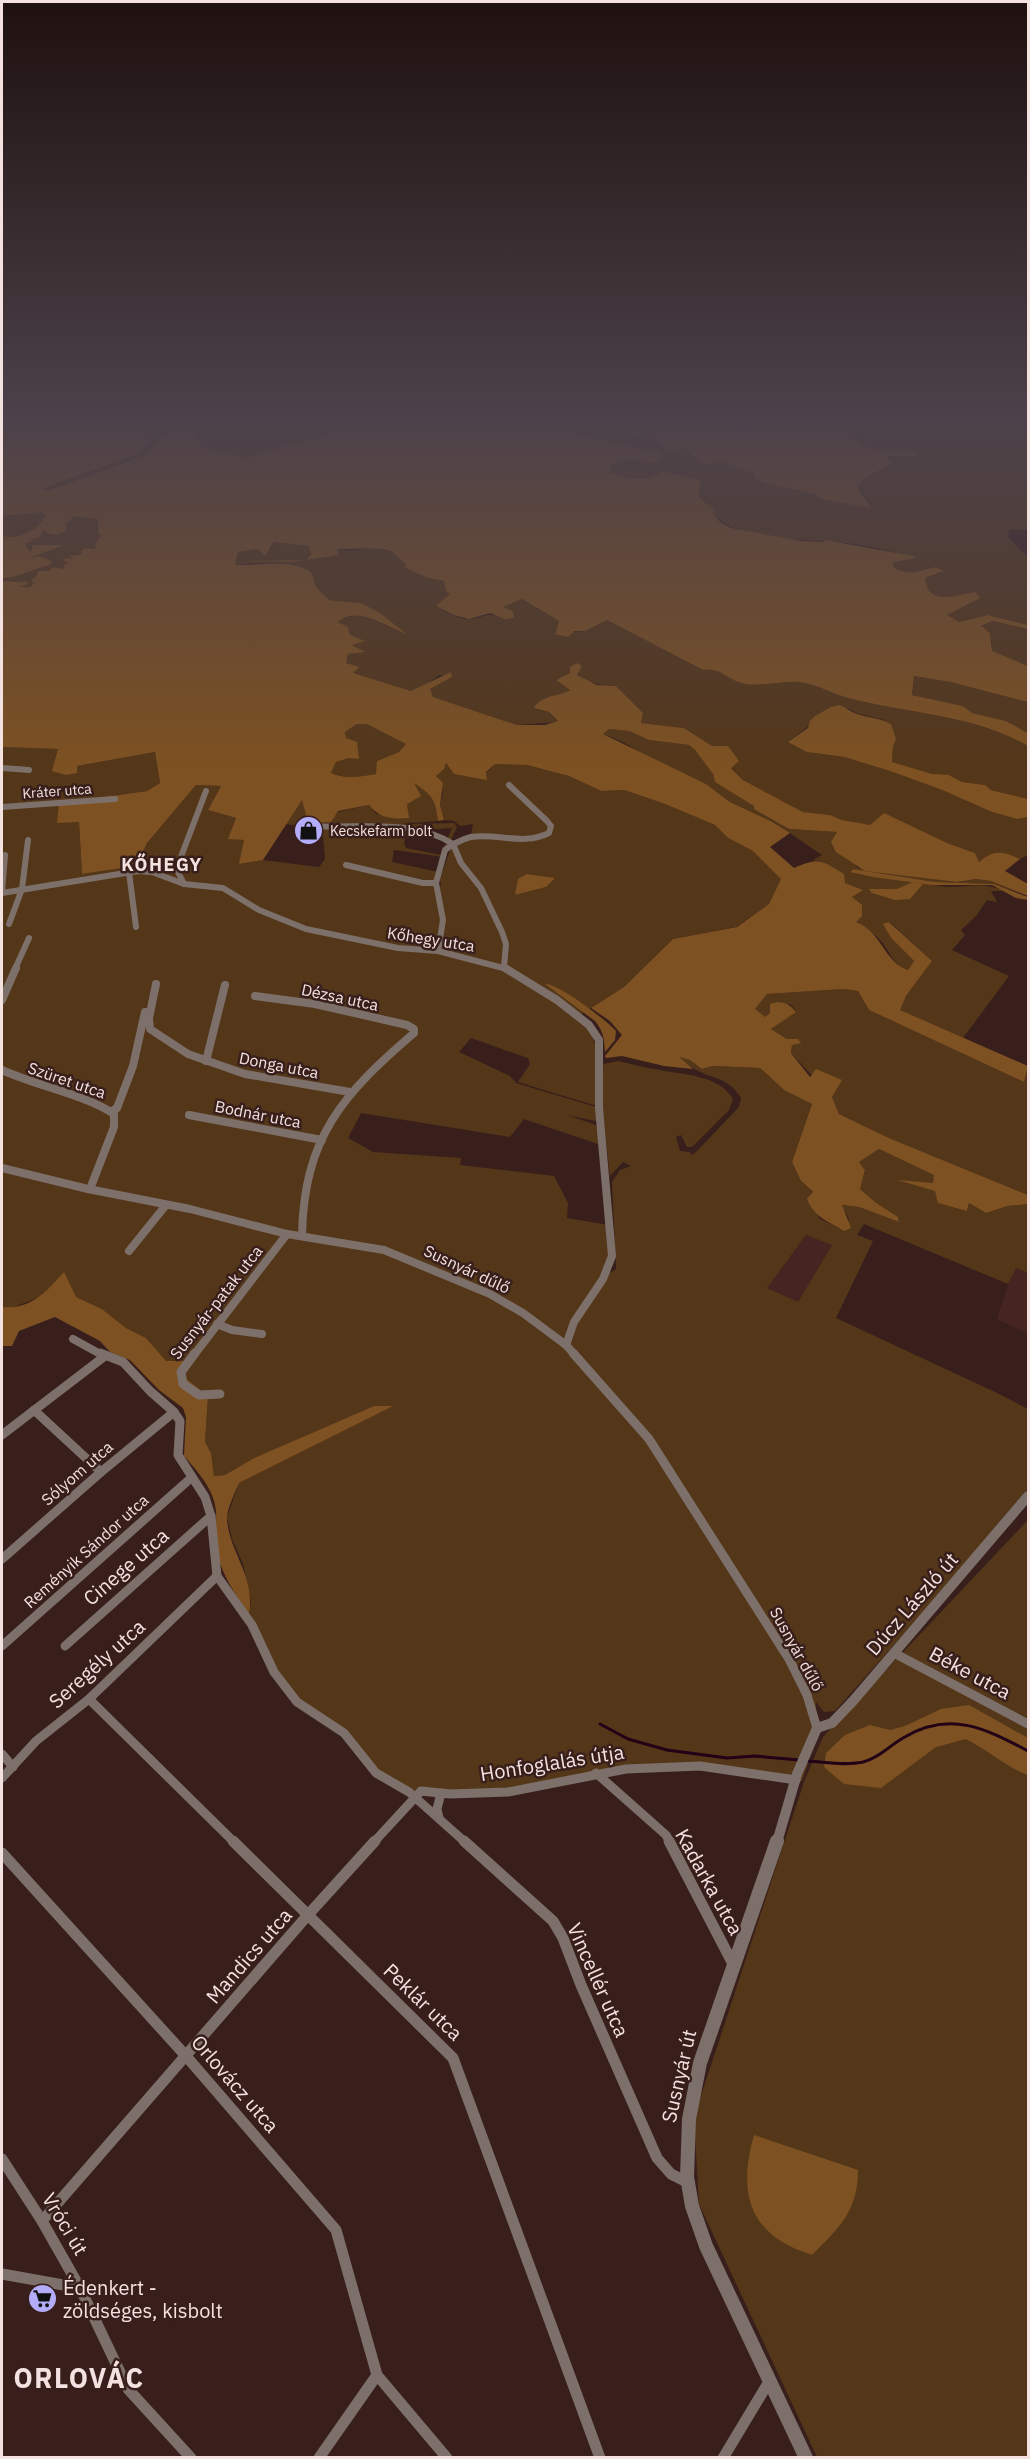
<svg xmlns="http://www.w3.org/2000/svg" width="1030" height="2459" viewBox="0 0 1030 2459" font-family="'IBM Plex Sans',sans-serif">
<rect width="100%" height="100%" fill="#381f1c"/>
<!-- built -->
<g fill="#452421">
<polygon points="806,1235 832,1245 798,1302 766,1288"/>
<polygon points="1016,1268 1028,1273 1028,1334 997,1319 1008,1284"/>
</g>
<!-- green -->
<g fill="#543719" fill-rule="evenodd">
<polygon points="2,423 137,454 167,423 323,423 334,430 320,440 293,443 247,458 201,448 140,458 96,549 2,631"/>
<path d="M567,423H615L616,427L646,433L661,444L683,448L702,463L708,465L719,461L755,473L764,483L816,494L821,499L870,508V503L862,494L858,485L869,475L892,464L885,456H917L906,450L875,451L855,438L850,424L1028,423V530H1009L1008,537L1025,555H1028V625L988,615L959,622L946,615L979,598L975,592C954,595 929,607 925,578L940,573L935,567C920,571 909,576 894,569L892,562L907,558L901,554C883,549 864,545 846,543C811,538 736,543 713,513L714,510L699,496L700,481L662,471C644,483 629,478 609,473L612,464L624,459L645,462L648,448C627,444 578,441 567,423Z"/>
<path d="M274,542L309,546L311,553L308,559L338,555L336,549L350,551L370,548L389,551L428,578L444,581L446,591L450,594L437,607C446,611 459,620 470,619C489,618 481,610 504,619L502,607L522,599L559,621L555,634L585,631L607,620L703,670C722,668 725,678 741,683C760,689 785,678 805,682C820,686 833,694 848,698C909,714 972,714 1028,746V799L991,790L984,785L962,782L949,775H932L892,762L893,746L884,720L856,713L848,708L810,725L788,742L813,753L844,757L890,771L942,790L992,812L1017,819L1028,817V855L1020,859C1002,851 995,849 979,862L975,853L947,843L842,820L830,815L803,812L743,780L731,767L728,747L712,746L684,728L641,723L643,713L616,686C598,685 582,682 570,667V673L556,680L570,690C556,699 547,695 534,708L549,712L558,722L517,725L433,697L430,689L452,677L439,675L426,685L411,691L352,673L346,663L348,654L364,652L351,645L364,641L349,635L348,627L338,622C359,606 383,626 405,634L361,603L329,600L317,588L311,572C289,558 260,564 235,565L238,552L244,550L272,548Z"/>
<polygon points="992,621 1028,629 1028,666 991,651 992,642 981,626"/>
<polygon points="914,676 950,682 1028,702 1028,733 1006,721 971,713 963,706 912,695"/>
<path d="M357,724H368L407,743L399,752L377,761V774C361,776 346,780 331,773L336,762L349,758L345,732Z"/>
<path d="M609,729L629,731L649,740L689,745L695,750L713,774L715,782L744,797L788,829L837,832L836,851L853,861L858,868L957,882L976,879L991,881L1028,896L994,884L935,882L853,869L850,871C877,880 908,878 934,885C959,891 979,879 1004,891H991L997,902L987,900L976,916L961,930L965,935L952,950L1009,976L963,1038L899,1010L906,996L932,961L890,922L884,924L891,938L914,961L908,970C892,965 890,950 879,939C873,933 863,927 856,922L851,897L862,890L845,883L823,862L813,860L822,855L772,821L730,802L706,784L658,763L623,742L603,734Z"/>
<path d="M2,747L59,749L77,766L155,752L160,783L147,791L114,795L79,822L82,874L136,866L147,843L196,785L221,786L208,810L236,818L229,838L244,840L240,864L263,860L319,867L325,859L322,826L454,823L457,827L443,857L394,850L392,862L438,872L436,880H426L342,864L441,886L440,879L453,842L471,835L473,824L460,826L454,821L444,820L440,805L443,792L435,775L444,769L446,763L454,774L487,779L486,773L495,764L527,765L569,776L601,791L624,790L665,804L715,825L728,838L753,851L782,879L769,904L736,927L673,939L624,987L580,1015C604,1050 598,1066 597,1106L518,1082L530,1064L528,1058L471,1038L459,1052L510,1076L516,1083L596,1107L598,1119L595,1121L567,1115L596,1125L601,1145L524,1119L510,1137L361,1113L348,1138L373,1152L461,1158L460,1165L554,1176L568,1203L567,1218L609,1225L611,1256L605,1276L616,1269V1266L612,1182L620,1170L631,1166L623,1162L610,1176L603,1113L601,1069L604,1064L618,1061C632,1064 646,1068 660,1070C684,1075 719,1075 733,1099L729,1110L692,1147H687L681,1135L676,1137L680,1151L690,1152L692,1155L697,1151L739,1107L741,1098C728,1076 712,1080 693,1068C687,1065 682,1060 677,1056L690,1060L703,1069L713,1066L760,1068L784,1090L812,1104L792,1162L801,1181L813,1193L819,1218L844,1231L849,1219L841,1205L859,1207L899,1222L898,1217L875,1202L860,1189L865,1170L859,1162L879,1149L935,1175L933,1183L901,1181L936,1191L967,1211L969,1203L986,1213L1007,1206L1028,1204V1273L1016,1268L1008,1284L864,1224L857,1235L873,1241L836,1318L995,1392L1028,1409V1488L925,1610L835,1711L824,1712L816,1702L817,1738L802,1781L700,1766L626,1769L534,1788L414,1796L376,1773L344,1733L297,1702L274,1672L249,1614L251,1601L243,1564L232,1539L227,1517L239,1483L391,1406H374L254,1458L225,1475L214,1476L211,1453L205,1442L208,1397L166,1362L146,1338L126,1328L102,1309L76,1297L43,1296L11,1308L2,1307ZM452,828L441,855L406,848L404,843L407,831ZM527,874L540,876L546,887L515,895ZM806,1235L832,1245L798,1302L767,1288Z"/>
<path d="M413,782C432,795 435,798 438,821L387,825L321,823L314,824L313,827L284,824L302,799L307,819L369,805L376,814L408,818L407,804Z"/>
<polygon points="843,989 858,991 869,1010 1024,1082 1028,1066 1028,1195 889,1138 839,1114 832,1097 791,1053 792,1045 787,1039 771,1029 796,1011 790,1004 770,1013 765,1018 754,1009 767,994"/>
<polygon points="1028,1520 1028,2457 817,2457 699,2204 694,2117 804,1782 823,1737"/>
</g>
<!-- forest -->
<g fill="#7d5121" fill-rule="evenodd">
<path d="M2,423H167L137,454L41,489L47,491L145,456L169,429L179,425L192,428L202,448L247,458L293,443L320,440L333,430L323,423H461L469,426L470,423H567C579,442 640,446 663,453L659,463L624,459L612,464L609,473C629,478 644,484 662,471L701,481L699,497L714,510L713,513L720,522L731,528L802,541L823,542L825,540L913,556L916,558L893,562L894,568C909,576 920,571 935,567L944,571L925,578C929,607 954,595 975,592L980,598L947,615L959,622L988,615L1028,625V629L992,621L981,626L990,633L992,651L1028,666V702L950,682L914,676L912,695L963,706L972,713L1006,721L1028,733V746C972,714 909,714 848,698C833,694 820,686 805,683C785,678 760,689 741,683C725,678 722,668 703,670L607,620L585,631H575L568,637L555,634L559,621L522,599L503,607L513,611L514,618L504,619L490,613L469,619L454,615L436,606L450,594L446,591L444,581L428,578L406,568L405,563C400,560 395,554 390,551C382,547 347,549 337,549L339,555L292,562L246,561L307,560L311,554L309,546L274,542L265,556L258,549L238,552L235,565C261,566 288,558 311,572L317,588L329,600L361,603L380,613L408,635C387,627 357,605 338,622L348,627L350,635L365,641L352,645L365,652L348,654L346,663L359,667L353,673L411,691L451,672L452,677L430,689L433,697L517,725H545L558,721L549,712L534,708C541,695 558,697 570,690L556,680L570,673V667L577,663L582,666L577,675L597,685L616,686L643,713L641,723L684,728L712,746H728L739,761L731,768L743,780L803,812L830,815L842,820L870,825L884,813L947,843L975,853L979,862C995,849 1002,851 1020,859L1005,871L1028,884V896L991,881L976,879L957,882L865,871L836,852L831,842L837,832L789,829L754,809V806L715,782L713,774L695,750L689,745L649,740L629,731L609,729L603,734L706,784L730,802L771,821L790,833L770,847L794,868C820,857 820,860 844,874L845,883L863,890L852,897L862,905V916L856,922C882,932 884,962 908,970L914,961L891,938L883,924L889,922L932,961L906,996L900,1010L1028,1066L1024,1082L869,1010L858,991L843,989L767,994L755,1009L765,1017L770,1013V1004C781,1000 789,1003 796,1012L771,1029L787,1039H798L801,1043L792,1045L791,1053L810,1077L816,1069L842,1080L832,1097L839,1114L889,1138L1028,1195V1204L1007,1206L986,1213L969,1203L967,1211L938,1203L935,1191L897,1180L933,1183L934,1175L879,1149L859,1162L865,1170L860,1189L875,1202L898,1217L899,1222L859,1207L842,1205L851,1228L844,1231C828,1221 815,1218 807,1199L813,1192L801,1181L792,1162L812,1104L784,1090L760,1068L713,1066L702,1069L690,1060L679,1057L693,1069L664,1066L622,1056L606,1058L605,1056L622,1035L610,1021L591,1008L624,987L673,939L737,927L769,904L781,879L753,851L728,838L715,825L665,804L624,790L601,791L569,776L527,765L495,764L486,772L487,780L454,774L446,763L444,769L436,776L443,783L440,805L444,820L438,821C435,799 433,796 414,783L421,796L407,804L409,818C392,819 380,819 369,805L338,811L331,822L314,823L307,819L302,800L263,860L239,864L244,840L228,839L236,818L208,810L221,786L196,785L147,843L136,866L82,874L79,822L57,823L59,803L147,791L160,783L155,752L77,766V773L66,775L52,771L58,749L2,747V582C9,579 15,585 26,581L28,584L19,587H31L34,583L31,580L37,576L38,571H48L53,567L63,569L65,567L63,564H69L62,559L69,558L73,560L70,556L83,554L81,551L86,548L96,549L95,544L101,535L98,534V519L75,516L65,524L67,530C59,536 51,536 43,530L40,537L28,540L46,542L32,541L25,544L29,551L32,550V545H64L27,559L39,556L52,561L50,565C35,568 15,579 2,578V536C20,540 36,531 46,516L42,512L2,516ZM357,724H367L406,744L399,752L377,761L376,774C361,776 346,780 331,773L336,762L349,758L359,759L357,742L346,738L345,732Z"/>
<path d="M615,423H722L729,425L734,424L738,426L736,429L744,431L766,423H863L850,424C853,456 892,449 914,450L917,456H886L892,464L869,475L858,485C858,495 869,499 870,508L821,499L816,494L764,483L755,478L754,473L719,461L708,465L702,463L683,448H679L677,451L664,450L661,444L646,433L630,437L621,431Z"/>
<path d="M839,705C846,707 851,712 857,714C869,718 880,718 891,724L896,739L893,746L892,762L932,774L949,775L962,782L985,785L991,790L1028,799V817L1017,819L992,812L942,790L890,771L844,757L807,752L788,742L808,728L810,721L815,716L831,707Z"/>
<polygon points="853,869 935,882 994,884 1028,897 1028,900 1016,898 992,885 932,885 873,877 850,872"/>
<polygon points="527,874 555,878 546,887 515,895 518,879"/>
<polygon points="913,882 923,884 910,899 895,900 872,893 869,889 897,889"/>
<path d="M545,984C558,983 606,1020 616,1031L615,1040L605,1052C604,1039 604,1032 595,1021Z"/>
<path d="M64,1272L76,1297L102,1309L126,1328L146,1338L166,1361H184L179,1373L208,1396L205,1442L211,1453L214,1476L225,1475L254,1458L374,1406H393L239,1483C235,1493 227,1508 227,1519C229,1552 256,1577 249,1614C235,1594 223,1577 217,1553C213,1539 217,1525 216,1511C214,1489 198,1472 184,1456L186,1417L183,1408L159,1390L130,1360L110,1352L100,1341L55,1317L19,1331L12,1346H2V1307C31,1310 47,1291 64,1272Z"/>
<path d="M969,1705L1028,1738V1775C1006,1767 988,1750 966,1739L936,1747L881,1788L844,1784L824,1767L826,1753L845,1735L870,1725L890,1730L905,1726L941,1709Z"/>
<path d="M754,2135L858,2170C858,2211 839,2228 812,2255C750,2236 737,2195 754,2135Z"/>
</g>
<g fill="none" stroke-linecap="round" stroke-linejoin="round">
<!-- stream -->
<g stroke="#220116" stroke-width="3">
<polyline points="600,1724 628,1739 667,1750 727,1758 755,1756 799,1760"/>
<path d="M808,1761C826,1762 845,1766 863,1762C879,1758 889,1746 903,1738C949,1710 985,1728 1028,1751"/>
</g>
<!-- minor-far3 -->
<g stroke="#7d706b" stroke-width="6">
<polyline points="2,768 29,770"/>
<polyline points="2,807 115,799"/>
<path d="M312,826C359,829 413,818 453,844L445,850L436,883"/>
<polyline points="346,865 423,883 436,883"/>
<polyline points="129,872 136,927"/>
<polyline points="436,883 443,920 438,951"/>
<polyline points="184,884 178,872 182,854 206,791"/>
<polyline points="2,892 5,855"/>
<polyline points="2,893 138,871 152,872 184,884 223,888 259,910 306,929 398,948 438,951 507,969"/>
<polyline points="9,924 22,889 28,840"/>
<path d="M504,967L506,944L502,932L481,888L461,863L453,844C459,842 465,838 471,837C498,833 523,846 549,833L551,826L547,821L509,785"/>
<polyline points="15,969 29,938"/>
</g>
<!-- minor-far2 -->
<g stroke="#7d706b" stroke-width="8">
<polyline points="505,968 557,1000 589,1025 599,1040 599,1108 612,1256 603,1279 574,1322 566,1345"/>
<polyline points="156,984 149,1018 150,1029 188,1054 245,1074 350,1092"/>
<path d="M255,996L315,1004L407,1025L414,1029V1033C343,1094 304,1137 302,1235"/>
<polyline points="2,1000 16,968"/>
<polyline points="206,1061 225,985"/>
<path d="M2,1070C37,1086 83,1094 114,1114V1127L90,1189"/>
<polyline points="112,1111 117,1108 133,1066 145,1012"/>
<polyline points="189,1115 322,1140"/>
<polyline points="2,1168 88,1189 190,1209 287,1234 384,1250 490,1294 523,1313 566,1345 575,1355"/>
<polyline points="129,1251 166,1205"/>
<polyline points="217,1324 232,1330 262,1334"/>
<polyline points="73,1339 102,1355"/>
<polyline points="194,1355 287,1234"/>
</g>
<!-- minor-far1 -->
<g stroke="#7d706b" stroke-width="9">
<polyline points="100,1353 123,1362 150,1391 174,1412 180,1421 178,1455 205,1497 211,1516 217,1576 252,1625 274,1672 297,1702 344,1733 376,1773 409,1792 465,1842"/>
<polyline points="195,1353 181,1372 183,1384 199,1395 220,1394"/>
<polyline points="573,1353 649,1439 789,1659 807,1695 817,1728"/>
<polyline points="34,1410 101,1472"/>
<polyline points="2,1435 105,1356"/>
<polyline points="2,1559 101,1472 174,1412"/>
<polyline points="2,1646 191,1478"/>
<polyline points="65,1646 211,1516"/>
<polyline points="894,1653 1028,1724"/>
<polyline points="89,1699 234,1842"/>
<polyline points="2,1754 13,1767"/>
<polyline points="596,1773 666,1835 670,1842"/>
<polyline points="2,1778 36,1741 89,1699 217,1576"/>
<polyline points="439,1818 437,1809 441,1793"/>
<polyline points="374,1842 421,1791 450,1794 508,1792 626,1769 700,1766 796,1780"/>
</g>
<!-- minor -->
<g stroke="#7d706b" stroke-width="11">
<polyline points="233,1841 453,2058 600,2458"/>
<polyline points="464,1841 553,1921 563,1938 581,1985 657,2158 671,2174 687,2182"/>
<polyline points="669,1841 733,1964"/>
<polyline points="2,1853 186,2056 336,2230 377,2375 319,2458"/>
<polyline points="2,2159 42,2221 80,2288 128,2389 191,2458"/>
<polyline points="42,2221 307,1916 375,1841"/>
<polyline points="2,2274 80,2288"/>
<polyline points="377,2375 447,2458"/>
<polyline points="723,2458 770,2380"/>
</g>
<!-- tertiary-far1 -->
<polyline stroke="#7d706b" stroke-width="10" points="777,1842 797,1774 817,1728 832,1723 853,1701 1028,1496"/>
<!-- tertiary -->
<polyline stroke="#7d706b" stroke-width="14" points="777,1841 700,2063 689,2119 687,2177 692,2206 706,2246 806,2458"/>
</g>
<!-- sky -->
<linearGradient id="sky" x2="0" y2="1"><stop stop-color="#1f110f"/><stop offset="0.55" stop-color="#4d424b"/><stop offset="1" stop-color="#4d424b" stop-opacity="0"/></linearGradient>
<rect width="1030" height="767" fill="url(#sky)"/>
<!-- icons -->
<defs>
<symbol id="shop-disc" viewBox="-11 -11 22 22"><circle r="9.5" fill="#b3adf9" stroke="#381f1c"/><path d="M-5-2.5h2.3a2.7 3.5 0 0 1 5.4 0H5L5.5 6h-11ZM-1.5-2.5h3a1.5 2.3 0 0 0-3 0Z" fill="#111"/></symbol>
<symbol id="supermarket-disc" viewBox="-11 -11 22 22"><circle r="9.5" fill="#b3adf9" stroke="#381f1c"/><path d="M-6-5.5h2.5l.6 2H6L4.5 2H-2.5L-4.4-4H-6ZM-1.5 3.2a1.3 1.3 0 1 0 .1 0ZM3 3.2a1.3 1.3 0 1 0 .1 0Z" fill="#111"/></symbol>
</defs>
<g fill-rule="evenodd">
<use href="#shop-disc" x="292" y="814" width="33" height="33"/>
<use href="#supermarket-disc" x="26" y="2282" width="33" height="33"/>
</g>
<g text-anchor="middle" stroke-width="5" stroke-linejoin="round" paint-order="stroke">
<!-- far-street labels -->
<g font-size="14" fill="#f4e2e0" stroke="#381f1c">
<text transform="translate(57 791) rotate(-4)" y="5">Kráter utca</text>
</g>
<!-- far-poi labels -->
<g font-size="14" fill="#f4e2e0" stroke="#381f1c" text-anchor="start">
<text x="330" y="836">Kecskefarm bolt</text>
</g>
<!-- street labels -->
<g font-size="16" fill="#f4e2e0" stroke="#381f1c">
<text transform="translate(431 939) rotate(9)" y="6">Kőhegy utca</text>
<text transform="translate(340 997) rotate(12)" y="6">Dézsa utca</text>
<text transform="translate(279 1065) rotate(11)" y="6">Donga utca</text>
<text transform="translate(67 1080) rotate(19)" y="6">Szüret utca</text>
<text transform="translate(258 1114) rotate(11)" y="6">Bodnár utca</text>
<text transform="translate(467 1269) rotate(25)" y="6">Susnyár dűlő</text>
<text transform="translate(216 1302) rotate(-52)" y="6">Susnyár-patak utca</text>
<text transform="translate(77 1473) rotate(-41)" y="6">Sólyom utca</text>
<text transform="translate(86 1551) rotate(-42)" y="6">Reményik Sándor utca</text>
<text transform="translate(797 1649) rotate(61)" y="6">Susnyár dűlő</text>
</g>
<!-- far-district labels -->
<g font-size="18" font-weight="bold" letter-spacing="1.5" fill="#f4e2e0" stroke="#381f1c">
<text x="162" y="871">KŐHEGY</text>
</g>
<!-- near-street labels -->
<g font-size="20" fill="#f4e2e0" stroke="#381f1c">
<text transform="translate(126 1567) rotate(-41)" y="7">Cinege utca</text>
<text transform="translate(912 1604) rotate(-49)" y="7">Dúcz László út</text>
<text transform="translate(97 1664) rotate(-42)" y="7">Seregély utca</text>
<text transform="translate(970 1673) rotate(28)" y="7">Béke utca</text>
<text transform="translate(552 1763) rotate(-9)" y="7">Honfoglalás útja</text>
<text transform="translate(709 1882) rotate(61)" y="7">Kadarka utca</text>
<text transform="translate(249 1956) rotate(-49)" y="7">Mandics utca</text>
<text transform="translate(598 1980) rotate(66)" y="7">Vincellér utca</text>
<text transform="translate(423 2002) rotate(44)" y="7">Peklár utca</text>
<text transform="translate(679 2076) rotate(-77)" y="7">Susnyár út</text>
<text transform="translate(235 2084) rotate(49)" y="7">Orlovácz utca</text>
<text transform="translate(65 2224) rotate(59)" y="7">Vróci út</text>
</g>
<!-- near-poi labels -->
<g font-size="20" fill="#f4e2e0" stroke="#381f1c" text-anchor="start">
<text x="63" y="2295">Édenkert -<tspan x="63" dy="23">zöldséges, kisbolt</tspan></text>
</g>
<!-- near-district labels -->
<g font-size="27" font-weight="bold" letter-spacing="1.5" fill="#f4e2e0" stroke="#381f1c">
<text x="79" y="2388">ORLOVÁC</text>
</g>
</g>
<!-- border -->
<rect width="1030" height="2459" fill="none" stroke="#f4e2e0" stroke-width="6"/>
</svg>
